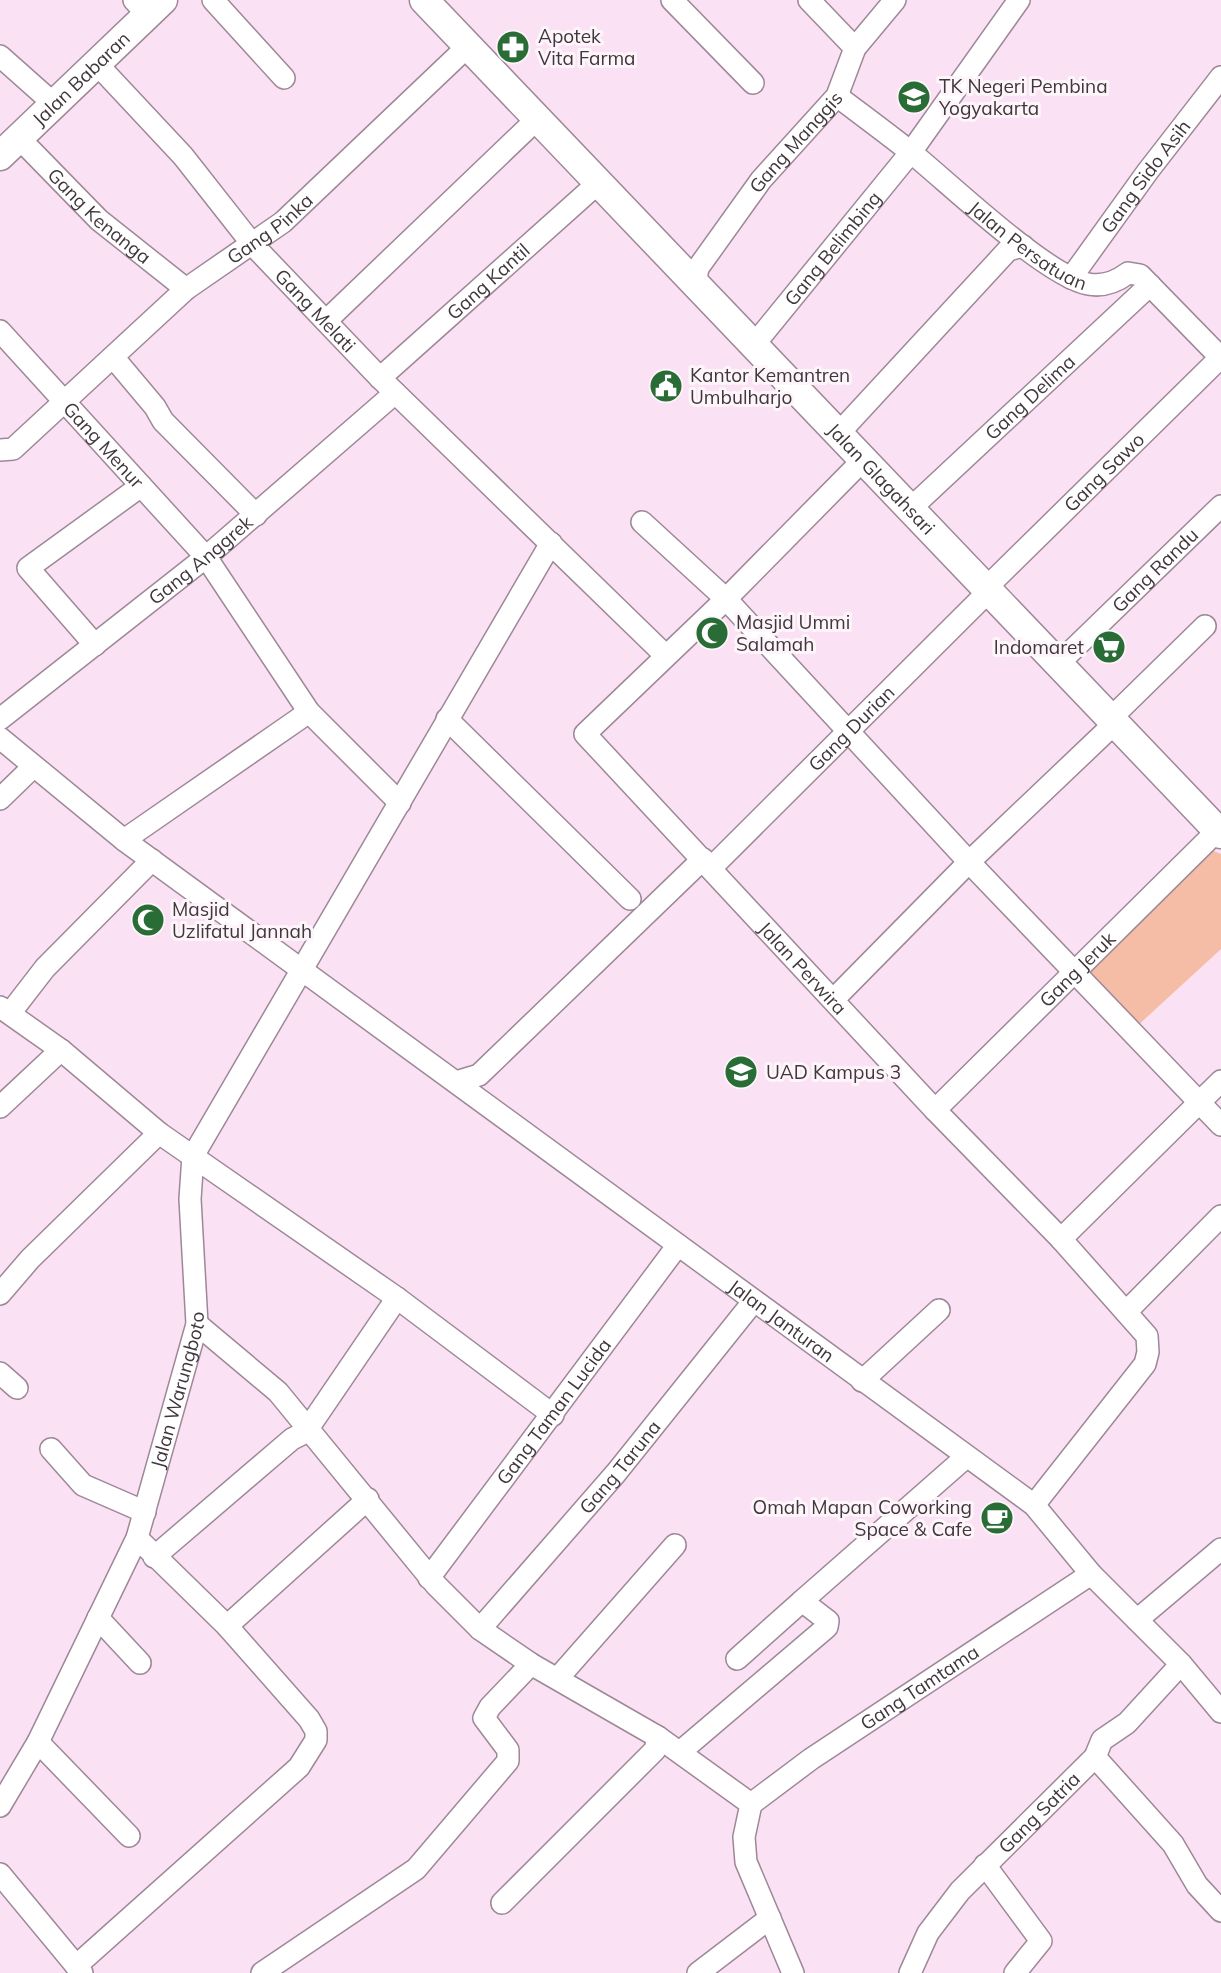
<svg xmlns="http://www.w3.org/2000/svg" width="1221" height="1973" viewBox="0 0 1221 1973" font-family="Mulish,sans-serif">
<rect width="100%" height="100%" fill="#fae2f4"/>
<!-- green -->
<polygon fill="#f5bda6" points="1206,848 1221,854 1221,949 1135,1028 1082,971"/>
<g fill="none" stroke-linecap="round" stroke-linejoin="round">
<defs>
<g id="minor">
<polyline points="134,0 147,14"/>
<polyline points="213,0 284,78"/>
<polyline points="672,0 753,83"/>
<polyline points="809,0 855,48"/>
<polyline points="0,56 54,104"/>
<path id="s1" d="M96,63L183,156L253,245L380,378L665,655"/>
<path id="s2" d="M837,96C862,115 888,134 913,154C950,184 1046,276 1088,284C1103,287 1116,282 1128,273L1140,275L1221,358"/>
<path id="s3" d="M19,138L99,220L186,289"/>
<path id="s4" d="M1071,278L1148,171L1221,77"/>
<path id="s5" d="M695,285L698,268L761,180L837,96L855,48L895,0"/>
<polyline points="326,321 536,120"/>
<path id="s6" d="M0,331L206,557L309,712L400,803"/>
<path id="s7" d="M753,346L911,152L1019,0"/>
<polyline points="113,357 155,407 163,421 256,515"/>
<path id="s8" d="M380,378L597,184"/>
<polyline points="838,434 1008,250 1023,246"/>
<path id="s9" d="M0,450L13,449L186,289L283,222L467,47"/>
<path id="s10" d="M863,460L726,599L585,734L935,1110L1061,1239L1147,1336L1148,1352L1145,1364L1034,1505"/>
<path id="s11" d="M910,509L1150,285"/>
<polyline points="642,522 726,599 969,862 1221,1125"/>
<path id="s12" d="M987,587L1221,357"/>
<polyline points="95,645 28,568 141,486"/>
<path id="s13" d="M1058,664L1221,506"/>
<polyline points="1111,718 1205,626"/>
<path id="s14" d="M0,719L206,557L395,393"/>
<polyline points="447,719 630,899"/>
<path id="s15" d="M0,738L124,840L1034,1505L1091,1574L1181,1664L1221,1712"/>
<polyline points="0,799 32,768"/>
<polyline points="124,840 309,712"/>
<path id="s16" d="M711,868L990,590"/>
<polyline points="835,998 969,862 1115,723"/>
<polyline points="0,1007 61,1050 159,1133 397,1298 553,1415"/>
<polyline points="11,1012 45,968 152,860"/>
<polyline points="456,1082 479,1075 703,859"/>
<polyline points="0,1107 61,1050"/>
<path id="s17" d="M935,1110L1218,830"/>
<polyline points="1061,1239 1221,1081"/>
<polyline points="0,1294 30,1259 159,1133"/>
<polyline points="1126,1312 1221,1216"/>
<polyline points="197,1324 278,1392 436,1585 480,1629 531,1664 658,1737 751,1804 744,1837 746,1862 793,1973"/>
<polyline points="0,1373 17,1388"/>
<polyline points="862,1381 939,1310"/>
<polyline points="307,1430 397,1298"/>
<polyline points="51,1449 83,1485 145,1512"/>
<polyline points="154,1557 292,1439 308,1431"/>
<path id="s18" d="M429,1578L678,1245"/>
<polyline points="98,1618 140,1663"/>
<polyline points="1137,1620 1221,1549"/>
<polyline points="227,1626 368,1499"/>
<path id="s19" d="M480,1629L616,1473L753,1302"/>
<polyline points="737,1659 802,1601"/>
<polyline points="558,1678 675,1545"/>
<polyline points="38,1742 129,1836"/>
<polyline points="680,1752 827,1627 828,1621 802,1601 966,1457"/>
<polyline points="1095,1757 1173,1844 1197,1885 1221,1911"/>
<path id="s20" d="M751,1804L811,1759L1091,1574"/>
<path id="s21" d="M0,1806L38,1742L137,1538L197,1324L190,1199L193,1156L551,543"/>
<polyline points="985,1865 1041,1941 1015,1973"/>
<polyline points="0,1874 82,1973"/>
<polyline points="502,1903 655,1750 658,1737"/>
<polyline points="76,1966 299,1767 316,1740 316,1731 309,1719 227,1626 137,1538"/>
<polyline points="262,1973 416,1869 508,1761 508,1750 484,1718 490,1707 531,1664"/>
<polyline points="698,1973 770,1918"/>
<path id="s22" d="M910,1973L928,1933L960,1891L1095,1757L1102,1740L1127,1723L1181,1664"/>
</g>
<g id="tertiary">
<path id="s23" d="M424,0L1221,834"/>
<path id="s24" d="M0,156L163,0"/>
</g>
</defs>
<!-- minor casing -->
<use href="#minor" stroke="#9e8898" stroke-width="24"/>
<!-- tertiary casing -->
<use href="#tertiary" stroke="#9e8898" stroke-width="31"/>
<!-- minor -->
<use href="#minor" stroke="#fff" stroke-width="21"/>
<!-- tertiary -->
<use href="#tertiary" stroke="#fff" stroke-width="28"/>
</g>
<!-- icons -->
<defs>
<symbol id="pharmacy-disc" viewBox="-11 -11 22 22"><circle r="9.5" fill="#2a6c36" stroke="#fef5fb"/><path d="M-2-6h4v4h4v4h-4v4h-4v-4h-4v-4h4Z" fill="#fff"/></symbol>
<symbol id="school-disc" viewBox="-11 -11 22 22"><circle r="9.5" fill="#2a6c36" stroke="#fef5fb"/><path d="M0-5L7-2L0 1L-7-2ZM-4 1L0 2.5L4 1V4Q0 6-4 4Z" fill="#fff"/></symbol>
<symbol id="civic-disc" viewBox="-11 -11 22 22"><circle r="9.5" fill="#2a6c36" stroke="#fef5fb"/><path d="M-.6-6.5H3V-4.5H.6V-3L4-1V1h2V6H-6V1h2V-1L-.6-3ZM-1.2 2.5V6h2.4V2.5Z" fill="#fff"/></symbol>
<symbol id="mosque-disc" viewBox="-11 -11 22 22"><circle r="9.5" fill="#2a6c36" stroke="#fef5fb"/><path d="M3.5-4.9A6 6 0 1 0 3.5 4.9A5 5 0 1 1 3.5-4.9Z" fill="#fff"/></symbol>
<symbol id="supermarket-disc" viewBox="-11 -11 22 22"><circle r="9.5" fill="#2a6c36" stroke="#fef5fb"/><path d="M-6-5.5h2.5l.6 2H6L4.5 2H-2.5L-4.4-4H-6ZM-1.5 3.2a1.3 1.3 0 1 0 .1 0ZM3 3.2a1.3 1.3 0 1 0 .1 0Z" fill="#fff"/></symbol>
<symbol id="university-disc" viewBox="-11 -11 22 22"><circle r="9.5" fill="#2a6c36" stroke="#fef5fb"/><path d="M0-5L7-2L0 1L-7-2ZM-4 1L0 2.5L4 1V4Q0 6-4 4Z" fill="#fff"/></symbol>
<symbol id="cafe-disc" viewBox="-11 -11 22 22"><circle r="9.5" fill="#2a6c36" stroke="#fef5fb"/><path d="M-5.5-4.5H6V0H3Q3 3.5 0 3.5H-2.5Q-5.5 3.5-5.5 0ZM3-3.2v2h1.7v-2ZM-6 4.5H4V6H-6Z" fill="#fff"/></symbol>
</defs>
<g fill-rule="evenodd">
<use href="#pharmacy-disc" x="494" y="28" width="38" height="38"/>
<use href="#school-disc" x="895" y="78" width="38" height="38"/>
<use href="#civic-disc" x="647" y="367" width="38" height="38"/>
<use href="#mosque-disc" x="693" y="614" width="38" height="38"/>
<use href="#supermarket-disc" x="1090" y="628" width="38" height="38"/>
<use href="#mosque-disc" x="129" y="901" width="38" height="38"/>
<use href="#university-disc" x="722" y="1053" width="38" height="38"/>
<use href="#cafe-disc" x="978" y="1499" width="38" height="38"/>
</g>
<g text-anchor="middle" stroke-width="6" stroke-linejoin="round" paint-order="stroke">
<!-- poi labels -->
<g font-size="19" fill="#40373d" stroke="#fef5fb" text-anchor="start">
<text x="538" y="43">Apotek<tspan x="538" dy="22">Vita Farma</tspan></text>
<text x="939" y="93">TK Negeri Pembina<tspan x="939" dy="22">Yogyakarta</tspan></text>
<text x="690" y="382">Kantor Kemantren<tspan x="690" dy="22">Umbulharjo</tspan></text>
<text x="736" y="629">Masjid Ummi<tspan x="736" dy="22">Salamah</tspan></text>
<text x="1084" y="654" text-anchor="end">Indomaret</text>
<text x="172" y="916">Masjid<tspan x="172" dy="22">Uzlifatul Jannah</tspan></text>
<text x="766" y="1079">UAD Kampus 3</text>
<text x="972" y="1514" text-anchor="end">Omah Mapan Coworking<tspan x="972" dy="22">Space &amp; Cafe</tspan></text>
</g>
<!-- street labels -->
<g font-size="19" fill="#40373d" stroke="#fef5fb">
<text dy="7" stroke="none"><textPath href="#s24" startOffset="112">Jalan Babaran</textPath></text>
<text dy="7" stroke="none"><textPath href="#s5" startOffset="177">Gang Manggis</textPath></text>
<text dy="7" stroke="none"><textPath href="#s4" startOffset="126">Gang Sido Asih</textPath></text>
<text dy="7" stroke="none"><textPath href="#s3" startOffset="112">Gang Kenanga</textPath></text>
<text dy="7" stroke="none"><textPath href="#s9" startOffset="352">Gang Pinka</textPath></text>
<text dy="7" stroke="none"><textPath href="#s2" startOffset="243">Jalan Persatuan</textPath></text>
<text dy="7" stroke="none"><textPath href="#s7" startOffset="126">Gang Belimbing</textPath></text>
<text dy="7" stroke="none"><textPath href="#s8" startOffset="145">Gang Kantil</textPath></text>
<text dy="7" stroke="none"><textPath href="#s1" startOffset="331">Gang Melati</textPath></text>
<text dy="7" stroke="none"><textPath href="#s11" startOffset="164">Gang Delima</textPath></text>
<text dy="7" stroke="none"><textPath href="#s6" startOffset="154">Gang Menur</textPath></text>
<text dy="7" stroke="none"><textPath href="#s12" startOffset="164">Gang Sawo</textPath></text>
<text dy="7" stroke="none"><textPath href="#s23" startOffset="662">Jalan Glagahsari</textPath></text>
<text dy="7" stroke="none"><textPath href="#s14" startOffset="256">Gang Anggrek</textPath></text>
<text dy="7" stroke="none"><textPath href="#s13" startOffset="135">Gang Randu</textPath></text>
<text dy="7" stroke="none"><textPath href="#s16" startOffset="198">Gang Durian</textPath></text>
<text dy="7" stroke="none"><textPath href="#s10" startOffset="710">Jalan Perwira</textPath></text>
<text dy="7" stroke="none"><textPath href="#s17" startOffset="200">Gang Jeruk</textPath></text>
<text dy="7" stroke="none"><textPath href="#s15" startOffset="975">Jalan Janturan</textPath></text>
<text dy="7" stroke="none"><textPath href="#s21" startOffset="455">Jalan Warungboto</textPath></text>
<text dy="7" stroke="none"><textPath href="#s18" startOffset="208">Gang Taman Lucida</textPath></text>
<text dy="7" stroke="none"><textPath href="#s19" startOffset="214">Gang Taruna</textPath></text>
<text dy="7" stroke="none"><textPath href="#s20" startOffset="205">Gang Tamtama</textPath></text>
<text dy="7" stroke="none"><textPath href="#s22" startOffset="208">Gang Satria</textPath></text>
</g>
</g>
</svg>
